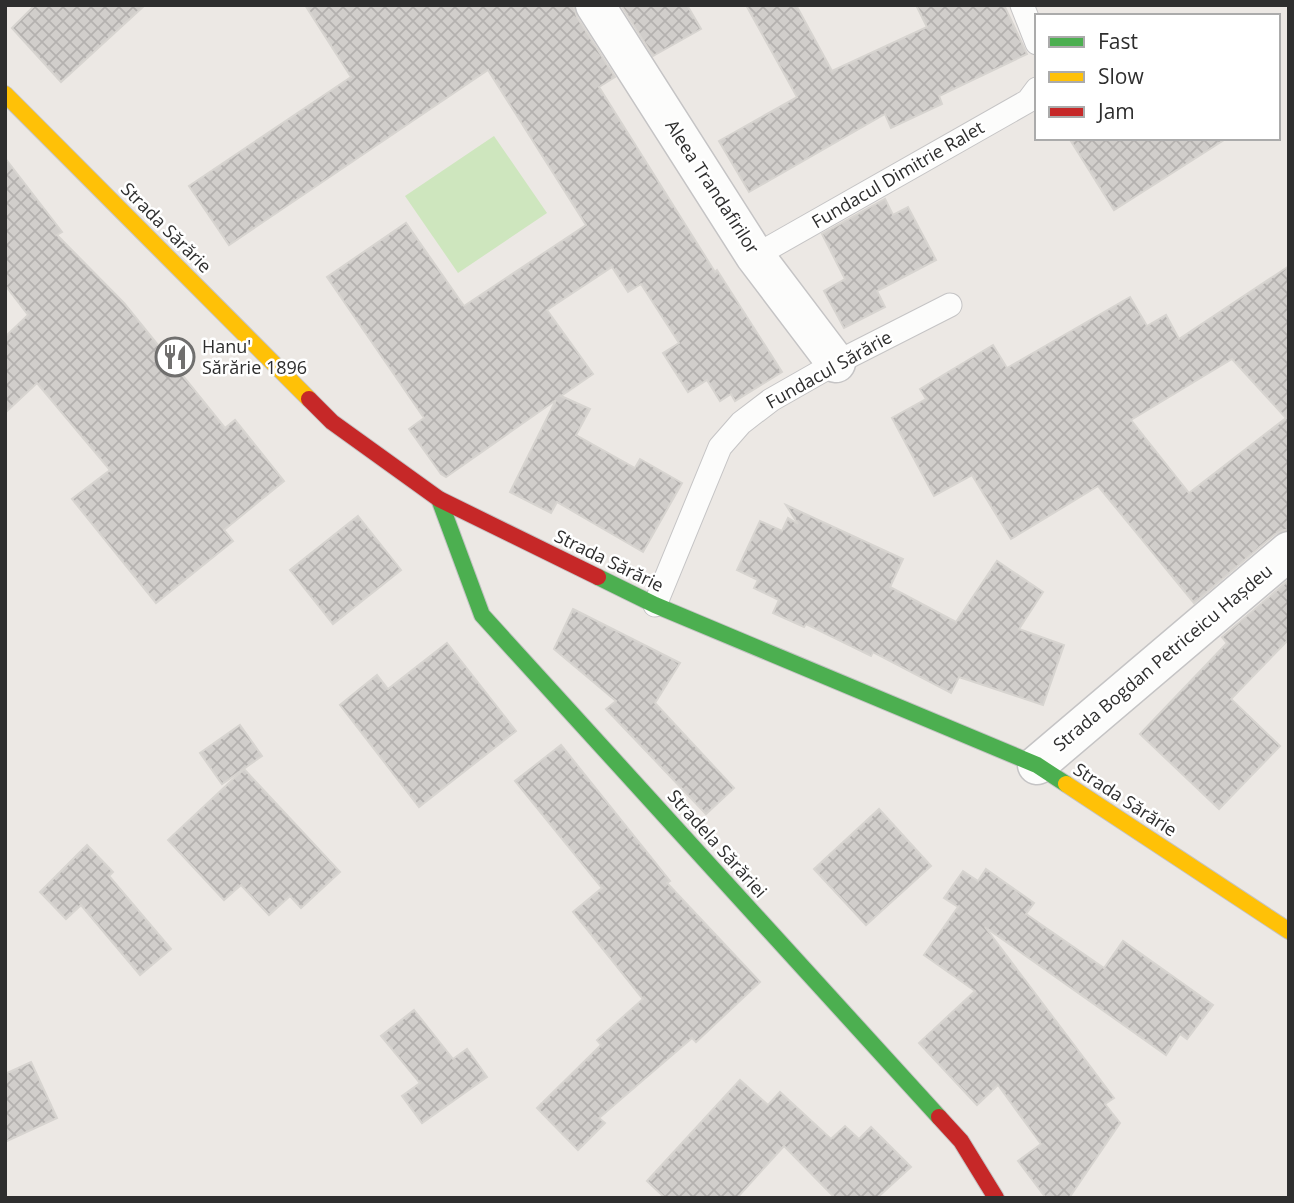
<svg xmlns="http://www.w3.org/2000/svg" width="1294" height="1203" viewBox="0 0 1294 1203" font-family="'Open Sans',sans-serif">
<defs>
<pattern id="building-cross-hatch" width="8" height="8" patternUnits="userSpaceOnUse" patternTransform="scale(1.75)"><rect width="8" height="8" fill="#d1cecb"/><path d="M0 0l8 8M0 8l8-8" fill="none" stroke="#b4b1af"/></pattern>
</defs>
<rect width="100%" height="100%" fill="#ece8e4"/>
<!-- park -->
<polygon fill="#cee6be" points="494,136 547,213 458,273 405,196"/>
<!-- building -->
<g fill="url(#building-cross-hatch)" stroke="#d7d4d0" stroke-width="2" fill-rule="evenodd">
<polygon points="35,5 145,5 61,82 12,28"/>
<polygon points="305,5 573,5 577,17 615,77 599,87 715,272 717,270 782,372 735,401 731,394 720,401 707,380 688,392 663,353 679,343 641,284 628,292 612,267 547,310 593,374 561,396 590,409 576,435 635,468 640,459 682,483 643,552 557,502 551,513 510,492 556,400 446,477 441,474 409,429 424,418 327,277 406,223 464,306 586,225 488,70 229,245 189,186 351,77"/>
<polygon points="621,5 687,5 701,29 653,56"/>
<polygon points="746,5 796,5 832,71 927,27 916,5 1004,5 1027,54 939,96 942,104 891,128 885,114 749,192 719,141 797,97"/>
<polygon points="1069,138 1227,138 1114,210"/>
<polygon points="5,158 62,232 57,235 124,303 225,428 235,420 284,481 224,530 233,541 156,603 72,499 110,470 37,383 5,413 5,337 28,315 5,285"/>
<polygon points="885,199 893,215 908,207 936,260 877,291 885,307 844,328 824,291 845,279 822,234"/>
<path d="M1289,266V530H1284L1275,534L1194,603L1098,486L1011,539L972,475L934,496L892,418L926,399L920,389L993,345L1007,368L1130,297L1147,326L1166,315L1179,339ZM1232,359L1286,418L1189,493L1131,420Z"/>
<polygon points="786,505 903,559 890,587 956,622 997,561 1043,592 1019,629 1064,645 1043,705 959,677 951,693 873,652 871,656 806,624 804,627 773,613 779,600 754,588 758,580 737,570 760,521 782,531 788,518 798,524"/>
<polygon points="358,516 401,570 333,624 290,570"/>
<polygon points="1289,580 1289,639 1231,699 1280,746 1219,809 1140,734 1227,643 1222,637"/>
<polygon points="573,609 680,663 655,703 734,788 706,814 606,709 616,701 554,649"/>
<polygon points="447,643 516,731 419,807 340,705 377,675 388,689"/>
<polygon points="240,725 262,756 222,784 200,753"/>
<polygon points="561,745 670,881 667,883 760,982 696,1042 692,1038 599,1118 605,1123 578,1150 537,1108 601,1045 597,1040 643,999 573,912 602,888 515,781"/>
<polygon points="244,769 340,872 301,908 290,896 269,915 241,885 224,900 168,840"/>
<polygon points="879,809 931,866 866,925 814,869"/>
<polygon points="87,845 113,872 109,876 171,949 140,975 81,905 66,919 40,892"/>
<polygon points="986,869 1034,903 1026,914 1104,968 1123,941 1213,1005 1187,1039 1180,1034 1166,1055 985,927 1114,1098 1105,1104 1120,1123 1069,1198 1046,1198 1018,1161 1041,1144 998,1085 977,1105 919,1043 975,991 924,955 958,907 944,898 963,871 978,881"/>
<polygon points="414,1010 453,1059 467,1049 487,1077 422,1123 402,1096 420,1083 381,1036"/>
<polygon points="31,1062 57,1118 5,1142 5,1074"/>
<polygon points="740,1080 768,1105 780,1092 831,1139 845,1126 859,1139 871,1127 911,1167 877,1198 835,1198 784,1146 737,1198 665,1198 647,1181"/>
</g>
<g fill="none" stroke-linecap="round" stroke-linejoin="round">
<defs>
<g id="lane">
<polyline points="1022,5 1037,43"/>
<polyline points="755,256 1028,101 1037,89"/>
<polyline points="655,605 720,447 741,423 771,400 836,363 950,305"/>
</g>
<g id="street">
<polyline points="595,5 755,256 836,363"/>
<polyline points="1037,765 1289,551"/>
</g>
<g id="fast">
<polyline points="439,499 482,615 939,1117"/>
<polyline points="598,577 655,605 1037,765 1066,784"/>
</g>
<g id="slow">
<polyline points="5,94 309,399"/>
<polyline points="1066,784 1289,931"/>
</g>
<g id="jam">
<polyline points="309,399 332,422 439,499 598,577"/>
<polyline points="939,1117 961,1141 996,1198"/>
</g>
</defs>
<!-- lane casing -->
<use href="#lane" stroke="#c5c4c5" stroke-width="25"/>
<!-- street casing -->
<use href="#street" stroke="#c5c4c5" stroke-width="41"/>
<!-- fast casing -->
<use href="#fast" stroke="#c5c4c5" stroke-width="18"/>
<!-- slow casing -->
<use href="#slow" stroke="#c5c4c5" stroke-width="18"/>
<!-- jam casing -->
<use href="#jam" stroke="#c5c4c5" stroke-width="18"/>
<!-- lane -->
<use href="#lane" stroke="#fcfcfb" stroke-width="23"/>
<!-- street -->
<use href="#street" stroke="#fcfcfb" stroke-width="38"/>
<!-- fast -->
<use href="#fast" stroke="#4caf50" stroke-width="16"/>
<!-- slow -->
<use href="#slow" stroke="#ffc107" stroke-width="16"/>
<!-- jam -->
<use href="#jam" stroke="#c62828" stroke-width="16"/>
</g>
<!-- icons -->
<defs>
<symbol id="restaurant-ring" viewBox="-11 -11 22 22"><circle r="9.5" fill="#fff" stroke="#706f6e" stroke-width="1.5"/><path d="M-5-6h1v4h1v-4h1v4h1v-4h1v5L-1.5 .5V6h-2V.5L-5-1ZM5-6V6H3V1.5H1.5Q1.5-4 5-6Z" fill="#706f6e"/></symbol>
</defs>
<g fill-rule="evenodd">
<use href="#restaurant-ring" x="153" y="335" width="44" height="44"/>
</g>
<g text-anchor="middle" stroke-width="5" stroke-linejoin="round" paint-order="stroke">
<!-- street labels -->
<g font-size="18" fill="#2e2e2e" stroke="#fff">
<text transform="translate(898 175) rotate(-30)" y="6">Fundacul Dimitrie Ralet</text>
<text transform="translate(712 187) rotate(57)" y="6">Aleea Trandafirilor</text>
<text transform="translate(166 228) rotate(45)" y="6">Strada Sărărie</text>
<text transform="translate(829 370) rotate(-29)" y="6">Fundacul Sărărie</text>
<text transform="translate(609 561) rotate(26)" y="6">Strada Sărărie</text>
<text transform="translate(1163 658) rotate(-40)" y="6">Strada Bogdan Petriceicu Hașdeu</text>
<text transform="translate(1125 800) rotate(33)" y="6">Strada Sărărie</text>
<text transform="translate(717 844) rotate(48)" y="6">Stradela Sărăriei</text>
</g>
<!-- poi labels -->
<g font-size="18" fill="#2e2e2e" stroke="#fff" text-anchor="start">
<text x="202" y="353">Hanu'<tspan x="202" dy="21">Sărărie 1896</tspan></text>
</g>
</g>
<!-- border -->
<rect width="1294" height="1203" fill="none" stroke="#2e2e2e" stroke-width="14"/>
<!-- legend -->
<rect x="1035" y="14" width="245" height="126" fill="#ffffff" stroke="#ababab" stroke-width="2"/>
<rect x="1049" y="37" width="35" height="10" fill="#4caf50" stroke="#ababab" stroke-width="2"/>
<text x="1098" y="49" font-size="21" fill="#2e2e2e">Fast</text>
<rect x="1049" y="72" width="35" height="10" fill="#ffc107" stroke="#ababab" stroke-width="2"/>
<text x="1098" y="84" font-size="21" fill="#2e2e2e">Slow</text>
<rect x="1049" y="107" width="35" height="10" fill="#c62828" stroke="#ababab" stroke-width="2"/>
<text x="1098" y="119" font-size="21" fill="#2e2e2e">Jam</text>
</svg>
